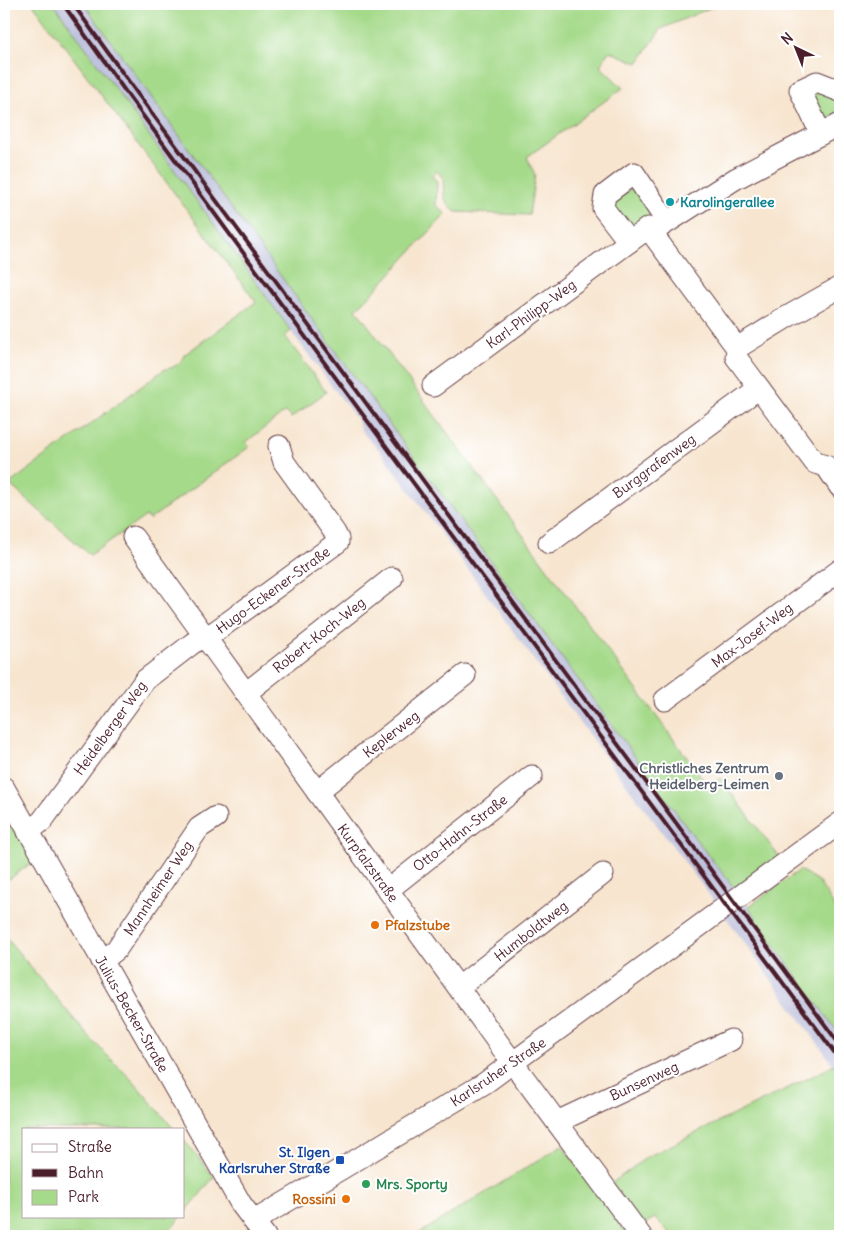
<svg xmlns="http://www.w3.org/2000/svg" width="844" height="1240" viewBox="0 0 844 1240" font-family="Delius,sans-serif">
<rect width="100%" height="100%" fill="#fff"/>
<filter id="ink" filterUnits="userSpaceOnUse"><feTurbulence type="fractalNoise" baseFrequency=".02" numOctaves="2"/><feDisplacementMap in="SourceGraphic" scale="10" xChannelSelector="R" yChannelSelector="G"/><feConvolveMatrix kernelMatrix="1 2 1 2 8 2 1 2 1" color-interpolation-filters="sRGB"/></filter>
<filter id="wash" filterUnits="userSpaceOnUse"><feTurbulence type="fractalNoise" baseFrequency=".0096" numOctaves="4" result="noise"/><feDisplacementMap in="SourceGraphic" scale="20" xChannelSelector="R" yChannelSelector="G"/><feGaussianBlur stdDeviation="1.12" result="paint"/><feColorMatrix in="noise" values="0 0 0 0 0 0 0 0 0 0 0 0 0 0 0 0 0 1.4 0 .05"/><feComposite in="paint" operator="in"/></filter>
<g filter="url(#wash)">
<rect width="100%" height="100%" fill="#f7e5cf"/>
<!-- industrial -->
<polygon fill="#bfc2dd" points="54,4 84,4 386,419 701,846 736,890 756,918 755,919 840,1035 840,1074 714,901 571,711 472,575 377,447 369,440 361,430 358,421 287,326"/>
<!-- green -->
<g fill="#a6da8b" stroke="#787c5b">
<path d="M33,4H54L291,331L285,336L326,392L291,418L285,412L246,442L249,447L149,520L146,516L90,555L9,484L165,369C174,368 181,364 184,355L256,302Z"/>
<path d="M84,4H719L661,29L638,63L609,51L600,66L623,88L527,157L535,175L529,215L456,212C442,202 444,194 443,178L437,171L431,176L437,181L436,205L446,214L366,300L356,309L708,786L720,778L780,858L736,890L701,846L306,311Z"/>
<polygon points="822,91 840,98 840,114 824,121 812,96"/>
<polygon points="634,186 654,216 630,234 609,204"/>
<polygon points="4,788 41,856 4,883"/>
<polygon points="800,870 818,881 840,915 840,1035 755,919 756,917 748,907"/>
<polygon points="4,935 88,1036 132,1080 174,1129 24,1129 24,1216 182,1216 165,1236 4,1236"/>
<polygon points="833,1064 840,1074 840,1236 673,1236 655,1218 642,1225 612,1183 647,1157 825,1070"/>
<polygon points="184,1140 214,1177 184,1214"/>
<polygon points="562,1145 628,1236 415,1236 542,1158"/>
</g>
</g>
<g filter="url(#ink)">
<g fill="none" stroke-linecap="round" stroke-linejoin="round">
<defs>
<g id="minor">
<polyline points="821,134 800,90 817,82 840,91"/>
<polyline points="652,232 735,179 840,124"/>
<polyline points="629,242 603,208 605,195 634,173 667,222"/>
<polyline points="737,348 787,317 840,287"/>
<polyline points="433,386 648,228 737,348 736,357 815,463 826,466 840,487"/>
<polyline points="133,537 499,1044 641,1236"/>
<polyline points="549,543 759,388"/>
<polyline points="246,693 392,578"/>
<polyline points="665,700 840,570"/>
<polyline points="4,788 241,1204 265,1236"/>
<polyline points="317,792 465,675"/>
<polyline points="28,832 42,821 145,680 193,643 216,631 338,542 338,539 335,533 284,462 279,446"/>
<polyline points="388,890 532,776"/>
<polyline points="102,961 116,950 199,828 216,817"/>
<polyline points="459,987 603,874"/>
<polyline points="557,1122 731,1040"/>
<polyline points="254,1221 485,1083 840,823"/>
</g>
</defs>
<!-- minor casing -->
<use href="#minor" stroke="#643d44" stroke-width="23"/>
<!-- minor -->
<use href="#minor" stroke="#fff" stroke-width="21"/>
<!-- rail -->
<g stroke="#4a1f2b" stroke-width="4">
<polyline points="63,4 130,98 250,262 840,1060"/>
<polyline points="73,4 137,93 840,1045"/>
</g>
</g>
</g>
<!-- markers -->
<circle fill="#0f9aa8" stroke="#fff" stroke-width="2" cx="670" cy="202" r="5"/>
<circle fill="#6b7280" stroke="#fff" stroke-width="2" cx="779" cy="776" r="5"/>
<g fill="#e8710a" stroke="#fff" stroke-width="2">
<circle cx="375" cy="925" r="5"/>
<circle cx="346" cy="1199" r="5"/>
</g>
<rect fill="#1a4fb4" stroke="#fff" stroke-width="2" x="335" y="1155" width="10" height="10" rx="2.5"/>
<circle fill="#2e9e5b" stroke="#fff" stroke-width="2" cx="366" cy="1184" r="5"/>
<g text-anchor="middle" stroke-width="4" stroke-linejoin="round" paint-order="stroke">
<!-- culture labels -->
<g font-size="14" font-weight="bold" fill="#0d838f" stroke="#fff" text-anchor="start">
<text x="680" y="207">Karolingerallee</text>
</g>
<!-- street labels -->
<g font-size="14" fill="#4a1f2b" stroke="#fff">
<text transform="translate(531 314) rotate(-36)" y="5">Karl-Philipp-Weg</text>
<text transform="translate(654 466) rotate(-36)" y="5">Burggrafenweg</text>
<text transform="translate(273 590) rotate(-36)" y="5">Hugo-Eckener-Straße</text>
<text transform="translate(319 635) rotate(-38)" y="5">Robert-Koch-Weg</text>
<text transform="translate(752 635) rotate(-37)" y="5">Max-Josef-Weg</text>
<text transform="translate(110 728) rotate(-54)" y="5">Heidelberger Weg</text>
<text transform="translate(391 734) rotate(-38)" y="5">Keplerweg</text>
<text transform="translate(460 833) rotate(-38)" y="5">Otto-Hahn-Straße</text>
<text transform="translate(368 863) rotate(54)" y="5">Kurpfalzstraße</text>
<text transform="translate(158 888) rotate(-56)" y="5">Mannheimer Weg</text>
<text transform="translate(531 931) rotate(-38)" y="5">Humboldtweg</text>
<text transform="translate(132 1014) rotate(60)" y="5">Julius-Becker-Straße</text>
<text transform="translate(498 1072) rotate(-34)" y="5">Karlsruher Straße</text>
<text transform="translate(644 1081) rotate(-25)" y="5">Bunsenweg</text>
</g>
<!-- worship labels -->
<g font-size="14" font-weight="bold" fill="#5b616d" stroke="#fff" text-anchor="end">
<text x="769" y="773">Christliches Zentrum<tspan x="769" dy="16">Heidelberg-Leimen</tspan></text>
</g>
<!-- food labels -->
<g font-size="14" font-weight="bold" fill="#c56008" stroke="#fff" text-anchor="start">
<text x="385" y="930">Pfalzstube</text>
<text x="336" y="1204" text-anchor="end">Rossini</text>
</g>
<!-- transit labels -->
<g font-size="14" font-weight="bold" fill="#164399" stroke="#fff" text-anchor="end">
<text x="330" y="1157">St. Ilgen<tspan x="330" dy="16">Karlsruher Straße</tspan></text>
</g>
<!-- leisure labels -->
<g font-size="14" font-weight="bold" fill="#27864d" stroke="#fff" text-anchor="start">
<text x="376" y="1189">Mrs. Sporty</text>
</g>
</g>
<!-- margin -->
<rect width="844" height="1240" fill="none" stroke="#fff" stroke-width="20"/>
<!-- legend -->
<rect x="22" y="1128" width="162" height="90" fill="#ffffff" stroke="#b7a5aa"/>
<rect x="32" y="1144" width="25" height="8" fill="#ffffff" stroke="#b7a5aa"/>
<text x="68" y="1152" font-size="15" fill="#4a1f2b">Straße</text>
<rect x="32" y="1169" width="25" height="8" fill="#4a1f2b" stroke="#b7a5aa"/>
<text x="68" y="1178" font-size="15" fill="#4a1f2b">Bahn</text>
<rect x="32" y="1190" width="25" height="15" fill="#a6da8b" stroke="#b7a5aa"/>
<text x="68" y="1202" font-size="15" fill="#4a1f2b">Park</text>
<!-- north arrow -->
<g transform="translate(796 48) rotate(317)" stroke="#ffffff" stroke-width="4" paint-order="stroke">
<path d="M0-4L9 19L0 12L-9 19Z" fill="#4a1f2b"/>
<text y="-8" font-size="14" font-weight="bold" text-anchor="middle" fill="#4a1f2b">N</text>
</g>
</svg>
